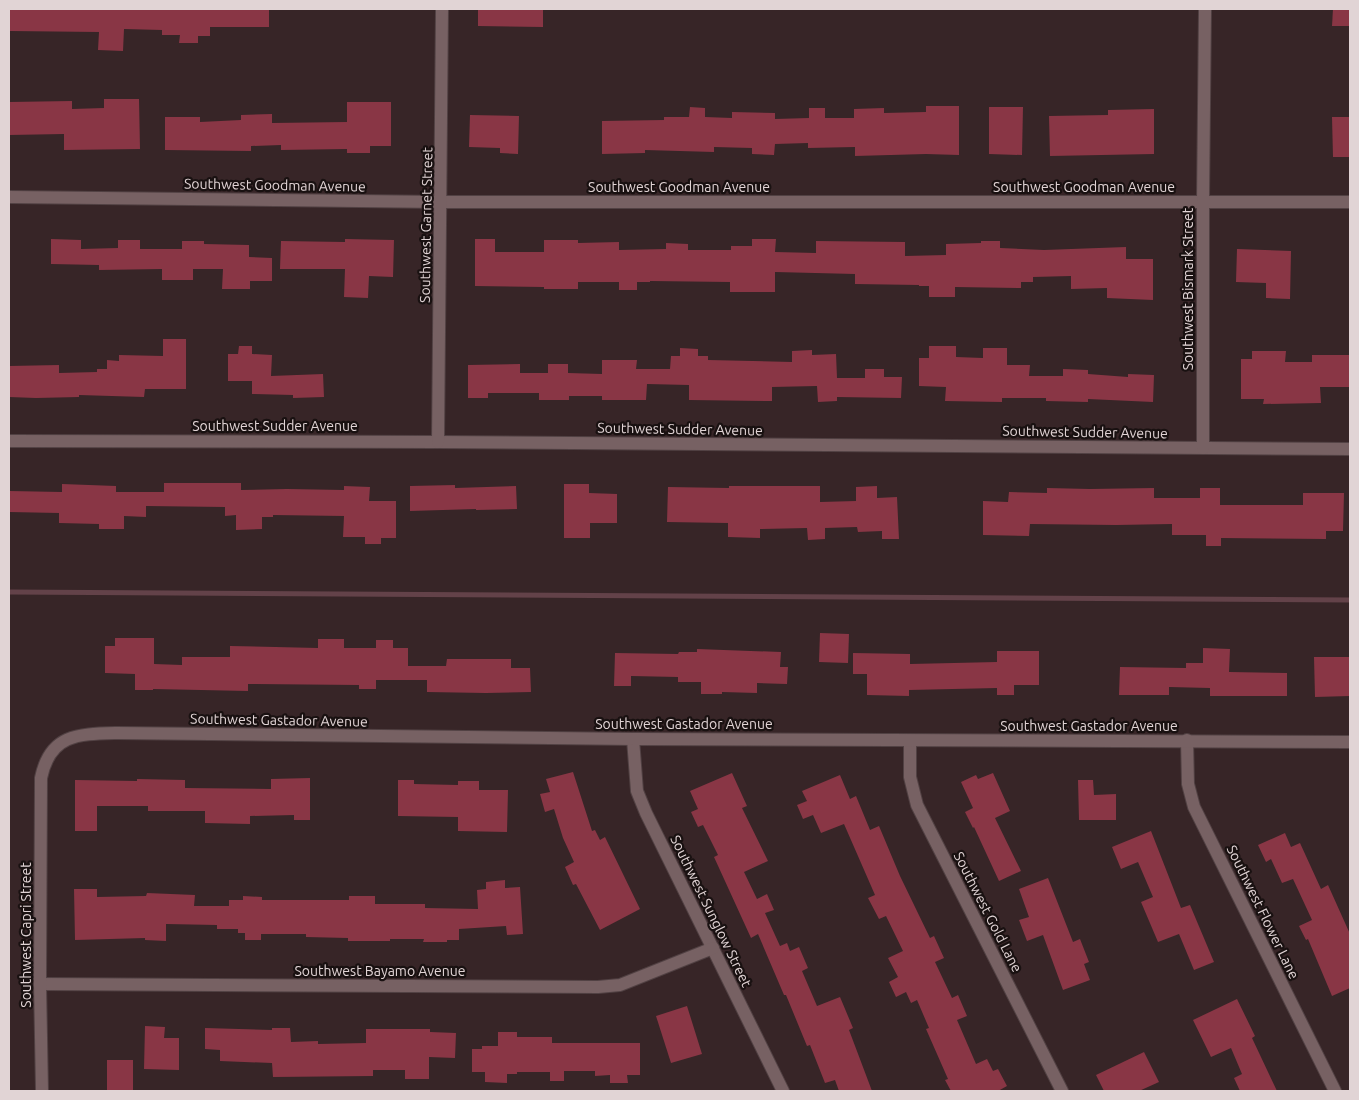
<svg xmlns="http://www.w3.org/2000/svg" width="1359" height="1100" viewBox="0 0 1359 1100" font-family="Ubuntu,sans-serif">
<rect width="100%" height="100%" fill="#372527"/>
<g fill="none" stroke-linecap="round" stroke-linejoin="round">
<!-- stream -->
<polyline stroke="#634249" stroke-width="5" points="9,592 1350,600"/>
</g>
<!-- building -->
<g fill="#893645">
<polygon points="9,9 269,9 269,27 210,27 210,36 198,36 198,43 179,43 180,35 162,35 162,30 124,29 123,51 98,50 99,32 9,31"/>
<polygon points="478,9 543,9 543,27 478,26"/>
<polygon points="1333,9 1350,9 1350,26 1332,26"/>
<polygon points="104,99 139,99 140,149 64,150 64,134 9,135 9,102 72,101 72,109 104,108"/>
<polygon points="347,102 391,102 391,146 370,146 370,153 347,153 347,149 281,150 281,145 251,146 251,151 165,150 165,117 200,117 200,122 241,120 241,115 272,114 272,123 347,122"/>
<polygon points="926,106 959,106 959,155 926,154 855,156 855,147 808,148 808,143 775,144 774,155 752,154 752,148 714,147 714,152 645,150 645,153 602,154 602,121 664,120 664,117 689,117 690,107 705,108 705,117 732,118 732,112 775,113 775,119 809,118 809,108 825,108 825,118 854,118 854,109 884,108 884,113 926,112"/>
<polygon points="989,107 1023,107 1022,155 989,154"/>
<polygon points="1154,109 1154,154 1050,156 1049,116 1108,115 1108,110"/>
<polygon points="470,115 519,116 518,154 500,153 500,148 469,147"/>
<polygon points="1332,117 1350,117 1350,157 1333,157"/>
<polygon points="51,239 81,240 81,249 118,248 118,240 140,240 140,249 182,249 182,241 204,241 204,244 249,245 249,257 272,258 272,281 250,281 250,289 222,289 223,269 193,269 193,280 162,280 162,269 99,270 99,265 51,264"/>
<polygon points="345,239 394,240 393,277 369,276 368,298 344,297 345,269 280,269 281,241 345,242"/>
<polygon points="475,239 495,239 495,252 544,252 544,240 578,240 578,243 619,242 619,250 666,249 666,243 688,244 688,250 731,250 731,246 752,246 752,239 776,239 775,252 816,253 816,241 905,242 905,256 946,255 946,244 981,243 981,241 1000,241 1000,248 1044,250 1126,247 1126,259 1153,259 1153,300 1107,298 1107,288 1071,289 1071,276 1033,277 1033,282 1021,282 1021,288 955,287 955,297 929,297 929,286 919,286 919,285 855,284 855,274 775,272 775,292 730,292 730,282 650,281 650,282 637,282 637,290 619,290 619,282 578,282 578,289 544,289 544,287 475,286"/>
<polygon points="1237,249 1291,251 1290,299 1266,298 1266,283 1236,282"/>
<polygon points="163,339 186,339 186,389 145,389 144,397 79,395 79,397 36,398 9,397 9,366 59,365 59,373 97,372 97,369 107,369 107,360 119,361 119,355 163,356"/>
<polygon points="239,346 252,346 252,354 272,355 271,376 323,374 324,397 293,398 293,395 252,394 252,381 228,381 228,354 238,354"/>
<polygon points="929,346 956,346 956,357 983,358 983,348 1007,348 1007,365 1030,365 1029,376 1063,376 1063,369 1088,370 1088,374 1128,377 1128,374 1154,375 1153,402 1088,399 1088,402 1046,401 1046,398 1002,398 1002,402 945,401 946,387 919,386 919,358 929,358"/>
<polygon points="680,348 698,349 698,356 708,356 708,360 792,362 792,351 812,350 812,355 836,354 837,378 865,378 865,369 884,369 884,377 902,377 901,398 837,397 837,401 818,402 817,386 772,387 772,401 689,400 689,385 647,384 646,400 602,400 602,396 569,396 569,400 539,400 539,393 488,393 488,398 468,398 468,365 520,364 520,373 548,373 548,364 568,364 568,373 602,374 602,360 637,360 636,369 670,369 671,356 680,356"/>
<polygon points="1252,351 1286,351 1285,362 1312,362 1312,355 1349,355 1349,387 1320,387 1321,403 1263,404 1264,399 1241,399 1241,359 1252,359"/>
<polygon points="164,483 241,483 241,490 287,489 344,490 344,486 370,487 369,501 396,501 396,538 381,538 381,544 365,544 365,537 343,537 344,516 273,515 273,517 262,517 262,529 236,530 236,515 225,516 225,507 146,506 146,517 124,516 124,529 99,529 99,524 59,523 59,513 9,512 9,491 62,492 62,484 116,486 116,492 164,492"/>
<polygon points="564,484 589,484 589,493 617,494 617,523 590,523 590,538 564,538"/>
<polygon points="455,485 455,488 516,486 517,509 476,510 476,509 410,511 410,486"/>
<polygon points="729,486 820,486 820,502 856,501 856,487 877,486 877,498 897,497 899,539 882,539 882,531 858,532 857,527 825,528 825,539 808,540 807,528 760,529 760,538 728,537 728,523 667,522 668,487 729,488"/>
<polygon points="1047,488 1090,489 1154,488 1154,498 1200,498 1200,488 1220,488 1220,505 1303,505 1303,493 1344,493 1343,531 1326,531 1326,539 1221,538 1221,546 1206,546 1206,535 1172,535 1172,524 1116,525 1030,524 1029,536 983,535 983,501 1008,502 1009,492 1047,493"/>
<polygon points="820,633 849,634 848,663 819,662"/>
<polygon points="115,638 154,638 154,664 182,665 182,657 230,657 230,646 318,648 318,639 344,639 344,648 376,648 376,640 393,640 393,648 408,648 408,666 446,666 447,659 511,659 511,668 530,668 531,692 486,693 427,692 427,680 376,680 376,689 359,689 359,685 248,684 248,691 153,689 153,690 135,690 135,674 105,673 105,646 115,646"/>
<polygon points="1203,648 1230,649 1229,672 1287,673 1287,696 1210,696 1210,688 1169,687 1169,695 1119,695 1120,667 1186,668 1186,663 1203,663"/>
<polygon points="697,649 781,652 780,667 788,667 787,684 757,683 757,693 722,692 722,694 701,694 701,682 678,682 678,677 631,676 631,686 614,686 615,653 678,654 679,652 697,652"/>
<polygon points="997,651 1039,651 1039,685 1014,685 1014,695 997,695 997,688 909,690 909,696 867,695 867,674 853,674 853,653 910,654 910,664 997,662"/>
<polygon points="1314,657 1350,657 1350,696 1315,697"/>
<polygon points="573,772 592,831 595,830 600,840 605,837 640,909 600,930 576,884 573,885 565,867 574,862 563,838 554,809 545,812 540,794 550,792 546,779"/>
<polygon points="732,773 747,806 742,808 768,861 744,872 757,899 767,894 774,910 765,913 780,946 787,943 790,951 799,947 808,968 802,971 817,1006 840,997 853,1028 849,1030 872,1091 839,1091 835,1080 825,1083 810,1045 807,1046 786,995 784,995 758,934 751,938 714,857 718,855 703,825 698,827 691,812 698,809 690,791"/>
<polygon points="993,773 1010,811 995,818 1021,871 999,881 974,827 973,828 965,812 973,808 961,782 976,775 978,779"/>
<polygon points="840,775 850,799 856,796 870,830 879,826 900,876 930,938 934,936 944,958 935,962 952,998 958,995 967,1016 957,1020 976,1064 987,1059 993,1071 998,1069 1007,1086 998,1091 951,1091 945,1080 948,1079 926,1029 929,1028 917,1000 911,1003 906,992 896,997 889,982 898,977 888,958 903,951 886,916 879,919 868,898 875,895 844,824 821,833 813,815 803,819 797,805 807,801 802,791"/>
<polygon points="310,778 310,820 294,820 294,815 250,816 250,824 205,823 205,811 148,811 148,806 97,806 97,831 75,831 75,780 137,781 137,779 185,780 185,788 271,789 271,779"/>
<polygon points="398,780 414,780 414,784 458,785 458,781 479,781 479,790 508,790 507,832 458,831 458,817 398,816"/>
<polygon points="1078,780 1093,780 1094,795 1116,794 1116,820 1079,820"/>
<polygon points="1151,831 1181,908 1190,905 1214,962 1194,970 1179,934 1158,942 1141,902 1153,897 1138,862 1121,869 1112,847"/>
<polygon points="1285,833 1291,847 1300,843 1321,889 1328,885 1350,934 1350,988 1332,996 1308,939 1306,940 1299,926 1312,920 1293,879 1282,883 1271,859 1266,862 1258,845"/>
<polygon points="1048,878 1073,942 1080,939 1089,962 1084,964 1090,980 1063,990 1043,935 1027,941 1019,920 1029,917 1019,889"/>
<polygon points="505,880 505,888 520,887 523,934 507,935 506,926 459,929 459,940 447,940 447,942 423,942 424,939 390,939 390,941 348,941 348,938 306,937 306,934 261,934 261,940 245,940 245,933 238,933 238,929 217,929 217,925 166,924 166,941 145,940 145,938 75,940 74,889 97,889 97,897 146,896 147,893 195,895 194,906 229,906 229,900 243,900 243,896 262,897 262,900 349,900 349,896 375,896 375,904 425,904 425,908 478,909 477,890 486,889 486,882"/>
<polygon points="1237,999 1255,1036 1252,1038 1277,1091 1240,1091 1234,1078 1242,1074 1231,1048 1211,1057 1193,1020"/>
<polygon points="687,1006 702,1054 671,1063 656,1016"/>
<polygon points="145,1026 165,1027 164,1038 179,1038 179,1070 144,1069"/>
<polygon points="205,1028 272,1030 272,1028 290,1028 291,1042 318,1041 318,1044 366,1043 366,1029 430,1029 430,1032 456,1033 455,1058 429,1057 429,1079 405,1079 405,1070 373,1070 373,1076 273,1077 272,1063 220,1061 220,1050 205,1049"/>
<polygon points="498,1032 517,1032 517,1037 552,1037 552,1043 640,1043 640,1075 627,1075 628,1083 610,1083 610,1075 595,1076 595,1071 564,1071 564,1081 550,1081 550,1072 517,1072 517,1074 507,1074 507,1083 485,1082 485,1072 472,1072 472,1049 482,1049 482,1046 498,1046"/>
<polygon points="1144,1052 1159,1082 1139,1091 1104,1091 1096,1075"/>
<rect x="107" y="1060" width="26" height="31"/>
</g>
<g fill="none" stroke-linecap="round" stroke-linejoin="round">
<defs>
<g id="street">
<polyline points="9,197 441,202 1350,202"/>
<polyline points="9,441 438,442 1350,449"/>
<polyline points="438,442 442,9"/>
<polyline points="1203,448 1203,201 1205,9"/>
<polyline points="633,739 637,791 646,813 783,1091"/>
<polyline points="1187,740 1188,784 1194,807 1335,1091"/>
<polyline points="910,741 910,777 917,805 1062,1091"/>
<polyline points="40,984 598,987 620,985 713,948"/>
<path d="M42,1091L40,984L41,778C50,734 78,734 117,733L633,739L1350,742"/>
</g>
</defs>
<!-- street casing -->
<use href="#street" stroke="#514143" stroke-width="14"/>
<!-- street -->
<use href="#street" stroke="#776163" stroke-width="12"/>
</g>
<g text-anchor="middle" stroke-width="4.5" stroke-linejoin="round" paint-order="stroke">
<!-- street labels -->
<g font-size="14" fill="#e1d4d5" stroke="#191111">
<text transform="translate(275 185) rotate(1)" y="5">Southwest Goodman Avenue</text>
<text x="679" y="192">Southwest Goodman Avenue</text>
<text x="1084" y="192">Southwest Goodman Avenue</text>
<text transform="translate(426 225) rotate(-89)" y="5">Southwest Garnet Street</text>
<text transform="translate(1188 289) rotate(-90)" y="5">Southwest Bismark Street</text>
<text x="275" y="431">Southwest Sudder Avenue</text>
<text transform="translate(680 429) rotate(1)" y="5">Southwest Sudder Avenue</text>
<text transform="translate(1085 432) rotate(1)" y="5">Southwest Sudder Avenue</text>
<text transform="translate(279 720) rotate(1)" y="5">Southwest Gastador Avenue</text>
<text x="684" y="729">Southwest Gastador Avenue</text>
<text x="1089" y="731">Southwest Gastador Avenue</text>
<text transform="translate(711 911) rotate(64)" y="5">Southwest Sunglow Street</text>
<text transform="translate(988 912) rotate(63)" y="5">Southwest Gold Lane</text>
<text transform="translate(1263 912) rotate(64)" y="5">Southwest Flower Lane</text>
<text transform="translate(26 935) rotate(-90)" y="5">Southwest Capri Street</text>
<text x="380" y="976">Southwest Bayamo Avenue</text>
</g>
</g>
<!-- border -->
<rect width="1359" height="1100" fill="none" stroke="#e1d4d5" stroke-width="20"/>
</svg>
